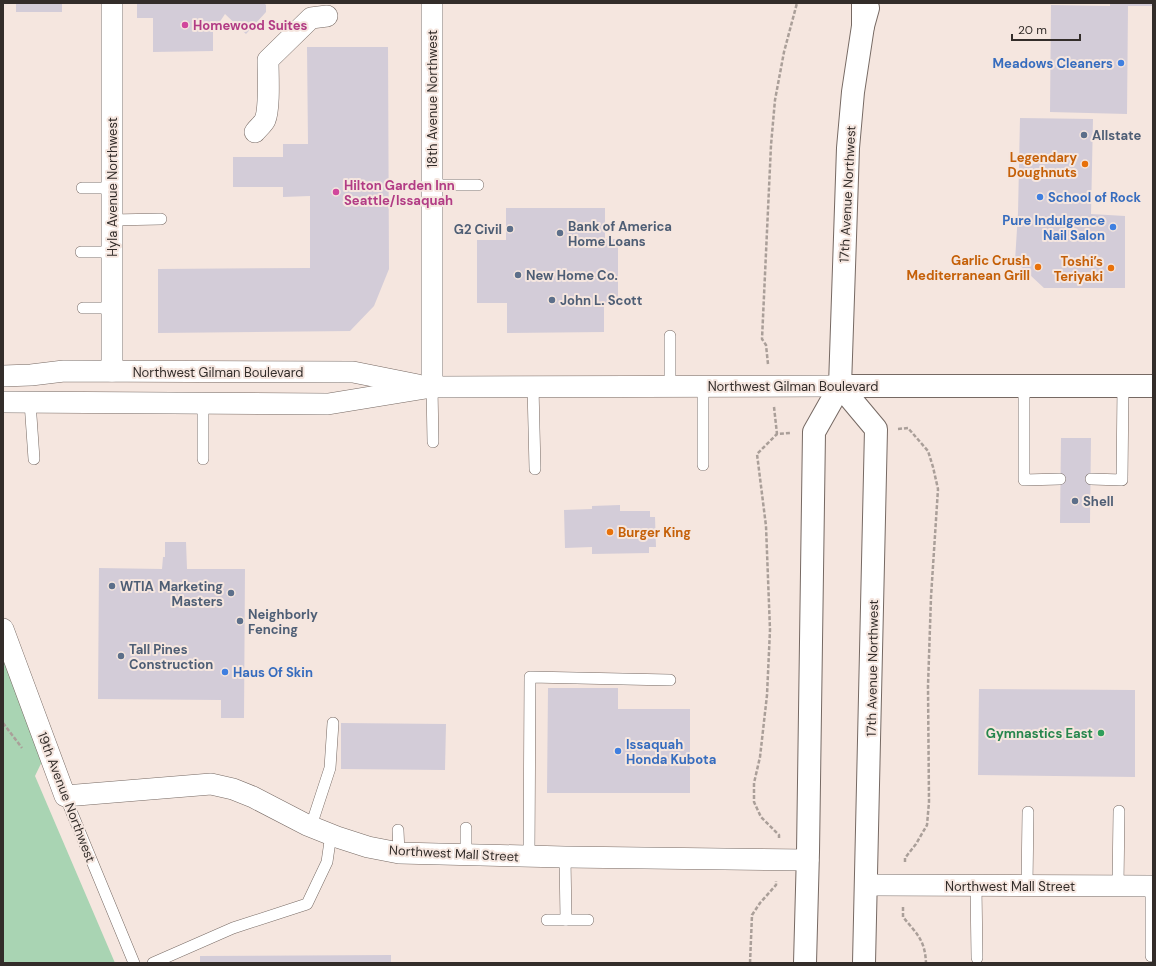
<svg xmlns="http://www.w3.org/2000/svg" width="1156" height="966" viewBox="0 0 1156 966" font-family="'DM Sans',sans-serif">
<rect width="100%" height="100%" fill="#f5e6df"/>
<!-- green -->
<polygon fill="#a9d4b3" points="3,629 48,749 35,776 115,963 3,963"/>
<!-- building -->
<g fill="#d3ccd8">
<rect x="16" y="3" width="46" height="9"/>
<polygon points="137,3 264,3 266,5 266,12 246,34 225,14 213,32 213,51 153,52 153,18 137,18"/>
<polygon points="1110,3 1153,3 1153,6 1128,6 1127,114 1050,112 1051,5 1110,6"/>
<polygon points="307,47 388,47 389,269 374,306 350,331 158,333 158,269 310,268 310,196 283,197 283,187 233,187 233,157 283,157 283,144 308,144"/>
<polygon points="1020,118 1093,119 1091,214 1125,216 1125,288 1044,288 1015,261 1018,213"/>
<polygon points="506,208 605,208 605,239 618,239 618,303 604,303 604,332 507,333 507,303 477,303 477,240 506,240"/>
<polygon points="1061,438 1091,438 1090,523 1060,523"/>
<polygon points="620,505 620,511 650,511 650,517 655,517 656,547 649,547 649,553 592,554 592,547 565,548 564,510 592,509 592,506"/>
<polygon points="165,542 186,542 187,569 245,569 244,718 221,718 221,700 98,699 99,568 162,569 163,557 165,557"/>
<polygon points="548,688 618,688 618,709 690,709 690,793 547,793"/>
<polygon points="979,689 1135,690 1135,777 978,775"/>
<polygon points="341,723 446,724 445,770 341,769"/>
<polygon points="391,955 391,963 200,963 200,956"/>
</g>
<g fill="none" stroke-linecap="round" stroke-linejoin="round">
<defs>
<g id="lane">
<polyline points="432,185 478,185"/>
<polyline points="82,188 112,188"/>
<polyline points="112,220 161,219"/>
<polyline points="81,252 112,252"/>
<polyline points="83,308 112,308"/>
<polyline points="670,336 670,387"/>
<polyline points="1024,386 1024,480 1060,479"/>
<polyline points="432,387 433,442"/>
<polyline points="533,387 535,469"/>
<polyline points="30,402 34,459"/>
<polyline points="203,403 203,459"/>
<polyline points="703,465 703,387"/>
<polyline points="1091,479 1122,480 1123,386"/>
<polyline points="65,796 134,963"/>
<polyline points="311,826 330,768 333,723"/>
<polyline points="466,828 466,855"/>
<polyline points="398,830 399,853"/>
<polyline points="529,857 530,677 670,680"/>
<polyline points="565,857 566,920"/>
<polyline points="976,886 977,958"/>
<polyline points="1027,886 1028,812"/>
<polyline points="1118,886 1119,811"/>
<polyline points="1151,886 1151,956"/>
<polyline points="547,920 588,920"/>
<polyline points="153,963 233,928 307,904 327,862 331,834"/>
</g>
<g id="street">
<polyline points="112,3 112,371"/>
<path d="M255,132C258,128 263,124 265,120C270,108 268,74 268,60L311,18L327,16"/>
<polyline points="3,376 31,375 64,371 353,372 418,385"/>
<polyline points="432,387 432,3"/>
<polyline points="3,402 328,404 432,387 840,386"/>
<polyline points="3,629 65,796 211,784 233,789 253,797 307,825 337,837 368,847 399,853 565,857 808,860"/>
<polyline points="866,885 1153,886"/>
</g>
<g id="secondary">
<polyline points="840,386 876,429 864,963"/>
<polyline points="840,386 1153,386"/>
<polyline points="805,963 808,852 814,432 840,386 848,148 853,92 863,26 868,8"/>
</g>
<polyline id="highway" points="863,3 863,26"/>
</defs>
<!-- lane casing -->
<use href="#lane" stroke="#766963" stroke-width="12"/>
<!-- street casing -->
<use href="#street" stroke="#766963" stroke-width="22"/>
<!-- secondary casing -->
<use href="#secondary" stroke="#766963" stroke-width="24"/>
<!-- highway casing -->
<use href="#highway" stroke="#766963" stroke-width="24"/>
<!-- path -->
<g stroke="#aa9f99" stroke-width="2.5" stroke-dasharray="4 2" stroke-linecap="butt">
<polyline points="768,364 766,345 762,339 771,145 775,100 784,52 797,3"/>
<polyline points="774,407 777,434"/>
<polyline points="898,429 908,428 928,451 933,467 938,489 931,597 928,686 929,802 927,825 916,844 905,858 905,864"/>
<polyline points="3,723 22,748"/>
<polyline points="779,838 779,835 761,817 754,802 754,783 760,757 767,695 770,630 766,526 757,454 777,434 791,433"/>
<path d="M903,907V917C917,934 925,940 926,963"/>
<polyline points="750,963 752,915 760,903 776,885 776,881"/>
</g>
<!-- lane -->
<use href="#lane" stroke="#fff" stroke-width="11"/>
<!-- street -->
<use href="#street" stroke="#fff" stroke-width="21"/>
<!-- secondary -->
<use href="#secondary" stroke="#fff" stroke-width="22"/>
<!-- highway -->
<use href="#highway" stroke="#fff" stroke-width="22"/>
</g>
<!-- markers -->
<g fill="#d1479c" stroke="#f5e6df" stroke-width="1.5">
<circle cx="185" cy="25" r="4"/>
<circle cx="336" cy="192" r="4"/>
</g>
<g fill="#3f7fe0" stroke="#f5e6df" stroke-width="1.5">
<circle cx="1121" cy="63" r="4"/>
<circle cx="1040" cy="197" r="4"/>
<circle cx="1113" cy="227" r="4"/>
<circle cx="225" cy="672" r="4"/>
<circle cx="618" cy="751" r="4"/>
</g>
<g fill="#5c6f8a" stroke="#f5e6df" stroke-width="1.5">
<circle cx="1084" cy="135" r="4"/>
<circle cx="510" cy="229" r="4"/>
<circle cx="560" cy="233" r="4"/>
<circle cx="518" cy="275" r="4"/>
<circle cx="552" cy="300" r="4"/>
<circle cx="1075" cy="501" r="4"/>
<circle cx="112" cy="586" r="4"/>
<circle cx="231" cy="593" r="4"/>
<circle cx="240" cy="621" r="4"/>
<circle cx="121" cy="656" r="4"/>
</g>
<g fill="#e8710a" stroke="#f5e6df" stroke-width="1.5">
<circle cx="1085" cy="164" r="4"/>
<circle cx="1038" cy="267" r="4"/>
<circle cx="1111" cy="268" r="4"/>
<circle cx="610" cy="532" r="4"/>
</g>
<circle fill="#2e9e5b" stroke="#f5e6df" stroke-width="1.5" cx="1101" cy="733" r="4"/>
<g text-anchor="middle" stroke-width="4" stroke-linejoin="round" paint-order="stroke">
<!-- hotel labels -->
<g font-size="13" font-weight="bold" fill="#b23c85" stroke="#f5e6df" text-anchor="start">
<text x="193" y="30">Homewood Suites</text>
<text x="344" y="190">Hilton Garden Inn<tspan x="344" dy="15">Seattle/Issaquah</tspan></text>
</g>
<!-- shop labels -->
<g font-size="13" font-weight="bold" fill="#366cbe" stroke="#f5e6df" text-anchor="start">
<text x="1113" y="68" text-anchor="end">Meadows Cleaners</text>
<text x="1048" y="202">School of Rock</text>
<text x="1105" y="225" text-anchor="end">Pure Indulgence<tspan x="1105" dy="15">Nail Salon</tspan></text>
<text x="233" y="677">Haus Of Skin</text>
<text x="626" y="749">Issaquah<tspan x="626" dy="15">Honda Kubota</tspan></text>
</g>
<!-- street labels -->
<g font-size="13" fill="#332d2a" stroke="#f5e6df">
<text transform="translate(432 99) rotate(-90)" y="5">18th Avenue Northwest</text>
<text transform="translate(112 187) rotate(-90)" y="5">Hyla Avenue Northwest</text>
<text transform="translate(847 194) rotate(-87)" y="5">17th Avenue Northwest</text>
<text x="218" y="377">Northwest Gilman Boulevard</text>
<text x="793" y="391">Northwest Gilman Boulevard</text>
<text transform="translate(872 668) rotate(-89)" y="5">17th Avenue Northwest</text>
<text transform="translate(67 797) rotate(69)" y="5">19th Avenue Northwest</text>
<text transform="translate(454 853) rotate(3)" y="5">Northwest Mall Street</text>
<text x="1010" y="891">Northwest Mall Street</text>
</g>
<!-- service labels -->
<g font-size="13" font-weight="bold" fill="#4e5e75" stroke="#f5e6df" text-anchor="start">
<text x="1092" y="140">Allstate</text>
<text x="568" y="231">Bank of America<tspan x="568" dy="15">Home Loans</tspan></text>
<text x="502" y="234" text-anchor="end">G2 Civil</text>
<text x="526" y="280">New Home Co.</text>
<text x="560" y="305">John L. Scott</text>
<text x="1083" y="506">Shell</text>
<text x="120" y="591">WTIA</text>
<text x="223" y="591" text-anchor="end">Marketing<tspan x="223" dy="15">Masters</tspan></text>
<text x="248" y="619">Neighborly<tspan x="248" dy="15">Fencing</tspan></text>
<text x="129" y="654">Tall Pines<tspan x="129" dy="15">Construction</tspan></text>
</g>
<!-- food labels -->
<g font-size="13" font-weight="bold" fill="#c56008" stroke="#f5e6df" text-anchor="end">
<text x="1077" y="162">Legendary<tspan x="1077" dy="15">Doughnuts</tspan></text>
<text x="1030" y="265">Garlic Crush<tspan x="1030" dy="15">Mediterranean Grill</tspan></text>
<text x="1103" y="266">Toshi’s<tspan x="1103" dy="15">Teriyaki</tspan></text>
<text x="618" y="537" text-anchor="start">Burger King</text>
</g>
<!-- leisure labels -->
<g font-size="13" font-weight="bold" fill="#27864d" stroke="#f5e6df" text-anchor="end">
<text x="1093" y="738">Gymnastics East</text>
</g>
</g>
<!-- border -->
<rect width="1156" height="966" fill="none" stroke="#332d2a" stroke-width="8"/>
<!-- scale -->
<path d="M1012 34v6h68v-6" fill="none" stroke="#332d2a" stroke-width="2"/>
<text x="1018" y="34" font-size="12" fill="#332d2a" stroke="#f5e6df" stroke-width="3" paint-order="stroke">20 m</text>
</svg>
